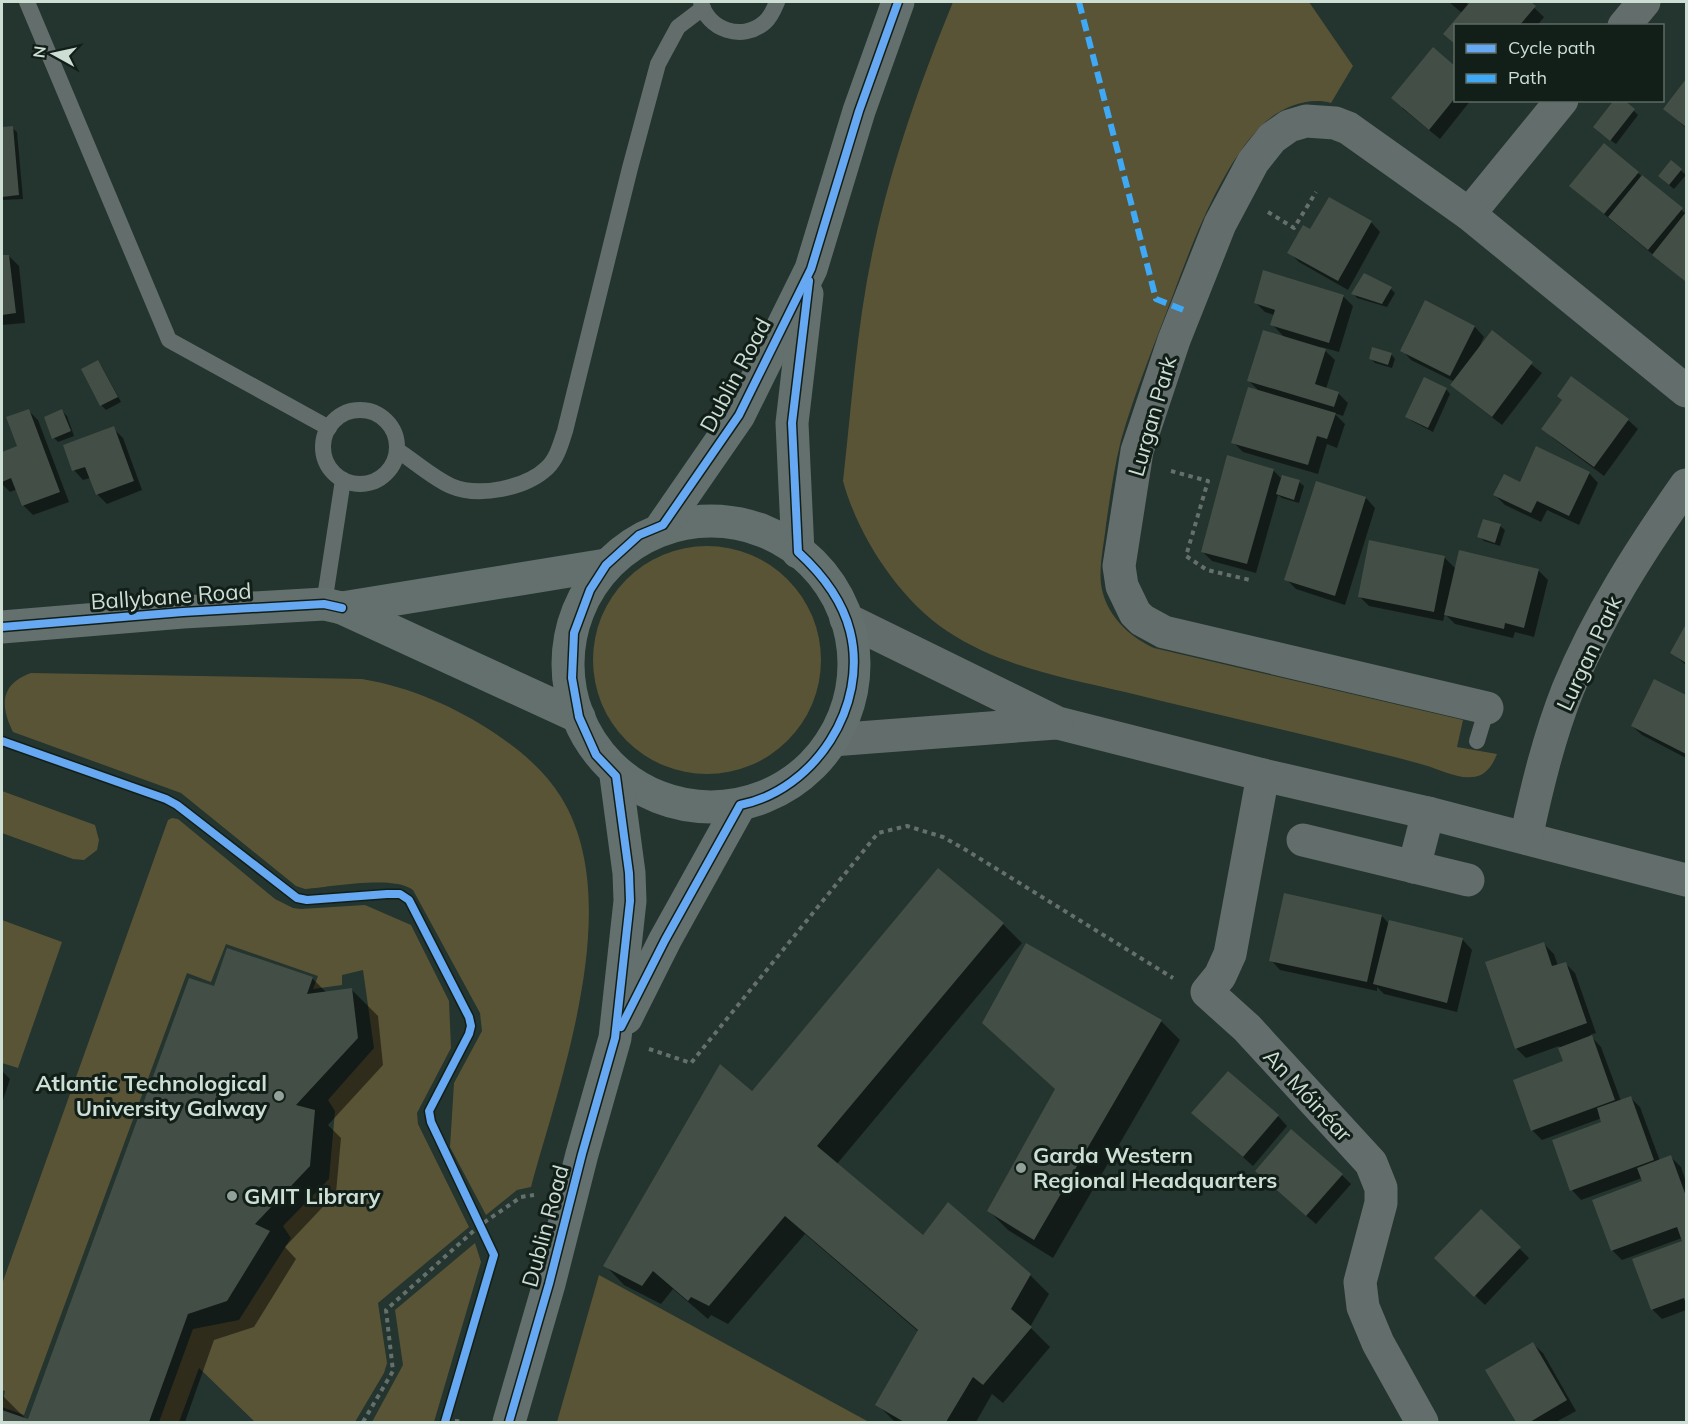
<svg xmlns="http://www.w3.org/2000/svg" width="1688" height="1424" viewBox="0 0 1688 1424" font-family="Mulish,sans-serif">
<rect width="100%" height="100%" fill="#24342e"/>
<!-- green -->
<g fill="#595436">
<path d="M953,2H1309L1353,66L1331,103C1307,96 1278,109 1261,126C1221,167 1193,241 1173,295C1155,343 1135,391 1121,440C1114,468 1110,497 1106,525C1104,544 1099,565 1101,584C1105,614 1128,636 1154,648L1463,720L1457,747L1497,754C1493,765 1485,777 1472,777C1457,779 1439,769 1424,765C1401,758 1378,753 1354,747C1278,728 1201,711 1125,692C1065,678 999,666 947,631C899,599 858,536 843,481C852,402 857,322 874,245C892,162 921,80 953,2Z"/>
<circle cx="707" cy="660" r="114"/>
<path d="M31,673L362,679C410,687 456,707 496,734C521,751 545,771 561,797C626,902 561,1077 531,1187L517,1190L486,1215L450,1147L454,1083L482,1031L480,1013L413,890C393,875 332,887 305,889L296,886L181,793L13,732C0,706 0,684 31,673Z"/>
<polygon points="2,791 95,825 99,840 97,850 84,860 73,859 2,833"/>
<polygon points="172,818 178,819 275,899 293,908 301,909 365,905 411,925 449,1001 451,1048 417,1113 418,1124 469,1227 378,1303 387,1363 384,1373 355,1422 255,1422 199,1368 179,1422 159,1422 193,1329 239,1320 291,1238 283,1226 329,1179 335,1111 328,1100 374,1048 363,970 342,975 342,985 313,989 318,976 226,944 211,982 187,973 24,1415 2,1407 5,1391 2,1390 2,1284 168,820"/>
<polygon points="2,920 62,942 18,1068 2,1063"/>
<polygon points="475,1243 481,1262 434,1422 372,1422 403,1365 395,1310"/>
<polygon points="599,1275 869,1422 557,1422"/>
</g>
<!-- shadow -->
<g fill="#0007">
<polygon points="1449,2 1465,2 1469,5 1472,2 1528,2 1544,17 1537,26 1456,26 1456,44 1445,34 1462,13"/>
<polygon points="1434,49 1456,67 1456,100 1471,100 1440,139 1402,108"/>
<polygon points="1686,82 1686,128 1665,109"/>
<polygon points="1634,111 1638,115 1616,144 1599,132"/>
<polygon points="2,128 12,128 17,132 23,199 2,200"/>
<polygon points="1671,162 1686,175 1674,189 1664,181"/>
<polygon points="1638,173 1686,214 1686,282 1581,195"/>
<polygon points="1371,222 1380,232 1348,290 1299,262 1289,252 1311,231"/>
<polygon points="9,256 19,266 25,323 2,325 2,257"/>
<polygon points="1391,289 1395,293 1387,307 1357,298 1353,293"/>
<polygon points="1343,296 1353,306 1339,352 1321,347 1335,360 1326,389 1338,393 1348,403 1343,416 1334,413 1345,424 1337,448 1327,444 1318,474 1243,452 1233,442 1260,392 1249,381 1285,338 1272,324 1274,315 1265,312 1255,302"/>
<polygon points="1426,302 1475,327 1484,337 1479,348 1492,333 1542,373 1502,425 1462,394 1452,385 1455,382 1411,360 1402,350"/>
<polygon points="1391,354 1395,359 1392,368 1375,363 1371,359"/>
<polygon points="98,362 102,367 121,402 106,410 101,405"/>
<polygon points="1446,389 1450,394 1433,432 1412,421 1407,417"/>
<polygon points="29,411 38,420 69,502 33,515 23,505 17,489 10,492 2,484 2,454 19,447"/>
<polygon points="62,411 67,416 74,436 58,442 54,438"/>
<polygon points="1628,420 1638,429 1604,476 1553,438 1543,428"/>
<polygon points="113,428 123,438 142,490 107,504 97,494 90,478 83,480 74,470"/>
<polygon points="1273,470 1282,479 1299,482 1304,486 1299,503 1282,498 1278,495 1256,573 1212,561 1202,551"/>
<polygon points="1589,473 1598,483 1579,525 1547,510 1541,522 1505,505 1495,495 1521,484"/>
<polygon points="1366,498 1375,508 1345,605 1296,589 1286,579"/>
<polygon points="1500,526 1505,530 1500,546 1484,541 1479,536"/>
<polygon points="1444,557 1456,569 1538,570 1548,580 1534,637 1515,632 1513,638 1455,624 1445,614 1443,621 1369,606 1360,597"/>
<polygon points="1686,627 1686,665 1672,653"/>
<polygon points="1655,681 1686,696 1686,758 1642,735 1632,726"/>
<polygon points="939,870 1003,924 1022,943 837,1164 924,1238 1030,1275 1049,1294 1030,1327 1050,1347 1003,1403 992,1394 976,1422 895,1422 877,1404 919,1332 805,1234 728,1324 711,1315 708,1319 673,1289 661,1304 624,1285 605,1265"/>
<polygon points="1382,916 1389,924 1390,922 1463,940 1472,950 1457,1012 1384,994 1377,987 1377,991 1280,970 1271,960"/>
<polygon points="1544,944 1554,954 1558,966 1565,963 1575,973 1596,1033 1590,1035 1601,1047 1621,1101 1630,1097 1640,1107 1660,1161 1671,1157 1681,1167 1686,1182 1686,1310 1662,1319 1652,1309 1684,1242 1682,1238 1622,1260 1612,1250 1644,1182 1642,1178 1581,1200 1572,1190 1603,1123 1602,1118 1542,1140 1532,1130 1565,1062 1559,1046 1526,1058 1516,1048"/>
<polygon points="312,978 327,993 351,989 378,1016 383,1065 328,1125 341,1138 336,1193 285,1247 296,1259 254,1327 214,1340 185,1422 2,1422 2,1395 29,1422 190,980 215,988"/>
<polygon points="1161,1021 1180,1040 1053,1258 1008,1230 989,1211 1057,1090"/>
<polygon points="2,1071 10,1079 2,1103"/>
<polygon points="1278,1116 1287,1126 1253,1166 1203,1122"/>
<polygon points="1342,1175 1351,1184 1316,1224 1266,1181"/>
<polygon points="1481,1211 1529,1258 1485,1305 1436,1258"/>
<polygon points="1533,1344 1543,1353 1576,1411 1556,1422 1518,1422 1487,1370"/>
</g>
<!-- building -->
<g fill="#434e46">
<polygon points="1470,2 1531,2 1536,6 1519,26 1455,26 1455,44 1443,34"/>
<polygon points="1433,47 1455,66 1455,98 1429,130 1391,98"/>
<polygon points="1686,79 1686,127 1663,109"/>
<polygon points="1614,100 1624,100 1635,109 1610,141 1593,127"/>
<polygon points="13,126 19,195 2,197 2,127"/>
<polygon points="1604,143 1639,172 1604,214 1569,186"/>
<polygon points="1671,160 1682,169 1669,185 1658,176"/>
<polygon points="1642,175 1683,208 1648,250 1608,217"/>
<polygon points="1329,197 1372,221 1338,281 1287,253 1303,225 1310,229"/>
<polygon points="1686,212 1686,282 1652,255"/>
<polygon points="2,255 9,255 16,313 2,315"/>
<polygon points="1263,270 1344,295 1329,343 1270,325 1275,310 1254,303"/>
<polygon points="1364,273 1392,287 1382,304 1351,294"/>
<polygon points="1425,300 1475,326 1450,376 1400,351"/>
<polygon points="1263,330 1326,349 1315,384 1339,392 1334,407 1247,381"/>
<polygon points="1492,330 1533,362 1492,417 1450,385"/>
<polygon points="1372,347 1392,353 1388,365 1369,359"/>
<polygon points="98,360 118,397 100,406 81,369"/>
<polygon points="1571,376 1629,419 1594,467 1541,429 1562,400 1557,396"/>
<polygon points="1424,377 1447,388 1428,428 1405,417"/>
<polygon points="1248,387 1336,413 1327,439 1317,436 1308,465 1231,443"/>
<polygon points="29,409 60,492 22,506 11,478 2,482 2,452 17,446 6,417"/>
<polygon points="62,409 71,431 52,439 44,417"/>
<polygon points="114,426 134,481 96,495 85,467 72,471 63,445"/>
<polygon points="1536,446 1590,472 1569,516 1537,501 1531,513 1493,495 1504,474 1520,482"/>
<polygon points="1227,455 1274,469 1247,564 1201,552"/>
<polygon points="1282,475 1300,480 1294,500 1276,494"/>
<polygon points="1316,481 1366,497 1335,596 1284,580"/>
<polygon points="1483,519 1501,524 1495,543 1477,537"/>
<polygon points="1369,540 1445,556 1434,612 1358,597"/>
<polygon points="1459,550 1539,569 1524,628 1505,623 1504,629 1444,615"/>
<polygon points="1686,624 1686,663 1670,653"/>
<polygon points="1654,679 1686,695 1686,754 1631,726"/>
<polygon points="938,868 1004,923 817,1146 923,1235 948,1202 1031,1274 1011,1309 1032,1327 983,1385 973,1377 946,1422 904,1422 875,1405 918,1330 785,1216 709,1306 691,1297 688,1301 653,1271 642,1286 603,1266 720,1064 752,1091"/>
<polygon points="1284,893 1382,915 1367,982 1269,961"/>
<polygon points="1389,920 1463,938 1447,1003 1373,984"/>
<polygon points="1544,942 1552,966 1566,962 1587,1023 1515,1049 1485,962"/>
<polygon points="1026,943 1162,1020 1034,1240 987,1211 1055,1089 982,1023"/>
<polygon points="227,948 313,977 307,994 352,988 358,1038 296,1105 315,1110 310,1166 255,1224 270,1231 227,1301 188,1314 149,1422 2,1422 2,1410 28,1419 189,978 214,986"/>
<polygon points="1592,1035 1615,1100 1531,1131 1513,1080 1563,1061 1558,1048"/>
<polygon points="1228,1071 1279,1115 1243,1157 1191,1113"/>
<polygon points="1631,1096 1654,1160 1570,1191 1552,1140 1601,1122 1597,1108"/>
<polygon points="1291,1129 1343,1174 1306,1216 1255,1171"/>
<polygon points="1671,1155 1686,1196 1686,1304 1684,1298 1651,1310 1632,1259 1682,1241 1677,1227 1611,1251 1592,1200 1642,1181 1637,1168"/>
<polygon points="1481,1209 1521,1247 1474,1297 1434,1258"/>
<polygon points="1533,1342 1567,1400 1530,1422 1516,1422 1485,1370"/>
</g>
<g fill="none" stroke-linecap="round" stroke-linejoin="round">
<!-- path -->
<g stroke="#65706d" stroke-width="4" stroke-dasharray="4.5 4.5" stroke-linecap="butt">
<polyline points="1268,212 1294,228 1316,192"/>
<polyline points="1171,471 1208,481 1186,556 1207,570 1250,580"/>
<polyline points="649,1049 691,1063 878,833 907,826 943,837 966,850 1173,978"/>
<polyline points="446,1419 462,1422"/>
<polyline points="363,1422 393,1371 386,1310 479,1226 521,1197 534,1195"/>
</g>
<!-- lane -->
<g stroke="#626d6c" stroke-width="16">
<polyline points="27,2 169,340 329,428"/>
<path d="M701,2C707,30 743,42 765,22C771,17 774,9 777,2"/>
<circle cx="360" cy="447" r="37"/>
<path d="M397,450C414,461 433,478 451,486C479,498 526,488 547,468C557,459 561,443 565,431L630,168L658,64L678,27L703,8"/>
<polyline points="324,604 343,480"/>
<polyline points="1477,741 1487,708"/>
</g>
<!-- street -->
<g stroke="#626d6c" stroke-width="33">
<polyline points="1624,26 1644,2"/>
<polyline points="1469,214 1562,100"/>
<polyline points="846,619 1058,723 1263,775 1428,813 1686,880"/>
<polyline points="1487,708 1164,632 1142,620 1135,613 1122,586 1119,566 1137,451 1174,340 1220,224 1253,162 1272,138 1289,126 1306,121 1335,123 1348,128 1469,214 1686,391"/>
<polyline points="832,740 1056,723"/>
<polyline points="1263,775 1230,954 1220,976 1207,992 1247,1028 1371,1163 1381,1188 1381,1203 1360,1282 1363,1307 1378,1343 1422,1422"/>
<path d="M1526,838C1537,787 1549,737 1568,689C1598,616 1641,549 1686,485"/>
<polyline points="1303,840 1468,880"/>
<polyline points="1414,867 1428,813"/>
</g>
<!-- secondary -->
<g stroke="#63706e" stroke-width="33">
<circle cx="711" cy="664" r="143"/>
<polyline points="663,525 739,415 811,269 859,111 898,2"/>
<polyline points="798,552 792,423 807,294"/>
<polyline points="342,608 606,565"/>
<polyline points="2,627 183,612 324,604 342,608 579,717"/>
<polyline points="626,1018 665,940 740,805"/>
<polyline points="509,1422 549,1284 582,1154 615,1038 630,901 629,873 616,776"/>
</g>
<!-- quiet -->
<polyline stroke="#3fa9f5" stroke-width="6" stroke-dasharray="12 6" stroke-linecap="butt" points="1079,2 1156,299 1186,311"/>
<defs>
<g id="cycleway">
<polyline points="2,627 183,612 324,604 342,608"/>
<polyline points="2,741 166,799 177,805 297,898 307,900 387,894 400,894 409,900 469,1017 471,1026 469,1034 429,1111 431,1122 494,1255 445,1422"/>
<path d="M621,1027L665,940L740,805C815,790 869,706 850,631C842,599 822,574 798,552L792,423L809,281"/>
<polyline points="509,1422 549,1284 582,1154 615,1038 630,901 629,873 616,776 596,755 579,717 572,678 574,633 590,590 606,565 639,535 663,525 739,415 811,269 859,111 898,2"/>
</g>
</defs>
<!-- cycleway casing -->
<use href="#cycleway" stroke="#121f19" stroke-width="11"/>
<!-- cycleway -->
<use href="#cycleway" stroke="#66a8f1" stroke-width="8"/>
</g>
<!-- markers -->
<g fill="#92a29b" stroke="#121f19" stroke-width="2">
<circle cx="279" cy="1096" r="6"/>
<circle cx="1021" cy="1168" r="6"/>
<circle cx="232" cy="1196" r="6"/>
</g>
<g text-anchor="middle" stroke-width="6" stroke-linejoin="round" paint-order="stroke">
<!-- street labels -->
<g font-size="22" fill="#cdded5" stroke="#121f19">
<text transform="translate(735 375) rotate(-62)" y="8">Dublin Road</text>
<text transform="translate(1152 416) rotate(-74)" y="8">Lurgan Park</text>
<text transform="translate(171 596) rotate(-4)" y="8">Ballybane Road</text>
<text transform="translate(1589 653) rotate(-65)" y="8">Lurgan Park</text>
<text transform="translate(1308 1095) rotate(47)" y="8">An Móinéar</text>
<text transform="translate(545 1226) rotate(-75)" y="8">Dublin Road</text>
</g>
<!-- poi labels -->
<g font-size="22" font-weight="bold" fill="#cdded5" stroke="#121f19" text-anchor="start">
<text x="267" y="1091" text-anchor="end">Atlantic Technological<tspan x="267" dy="25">University Galway</tspan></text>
<text x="1033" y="1163">Garda Western<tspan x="1033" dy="25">Regional Headquarters</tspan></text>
<text x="244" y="1204">GMIT Library</text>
</g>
</g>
<!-- border -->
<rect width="1688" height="1424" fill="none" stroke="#cdded5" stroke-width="6"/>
<!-- legend -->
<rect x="1454" y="24" width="210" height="78" fill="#121f19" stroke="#5d6b64" stroke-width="1.5"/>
<rect x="1466" y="44" width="30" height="9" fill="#66a8f1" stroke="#5d6b64" stroke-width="1.5"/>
<text x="1508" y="54" font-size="18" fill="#cdded5">Cycle path</text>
<rect x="1466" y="74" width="30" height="9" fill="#3fa9f5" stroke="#5d6b64" stroke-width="1.5"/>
<text x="1508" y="84" font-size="18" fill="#cdded5">Path</text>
<!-- north arrow -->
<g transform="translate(54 54) rotate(278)" stroke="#121f19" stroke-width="4.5" paint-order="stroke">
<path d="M0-4.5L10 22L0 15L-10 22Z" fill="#cdded5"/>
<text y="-9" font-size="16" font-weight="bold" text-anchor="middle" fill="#cdded5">N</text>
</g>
</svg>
